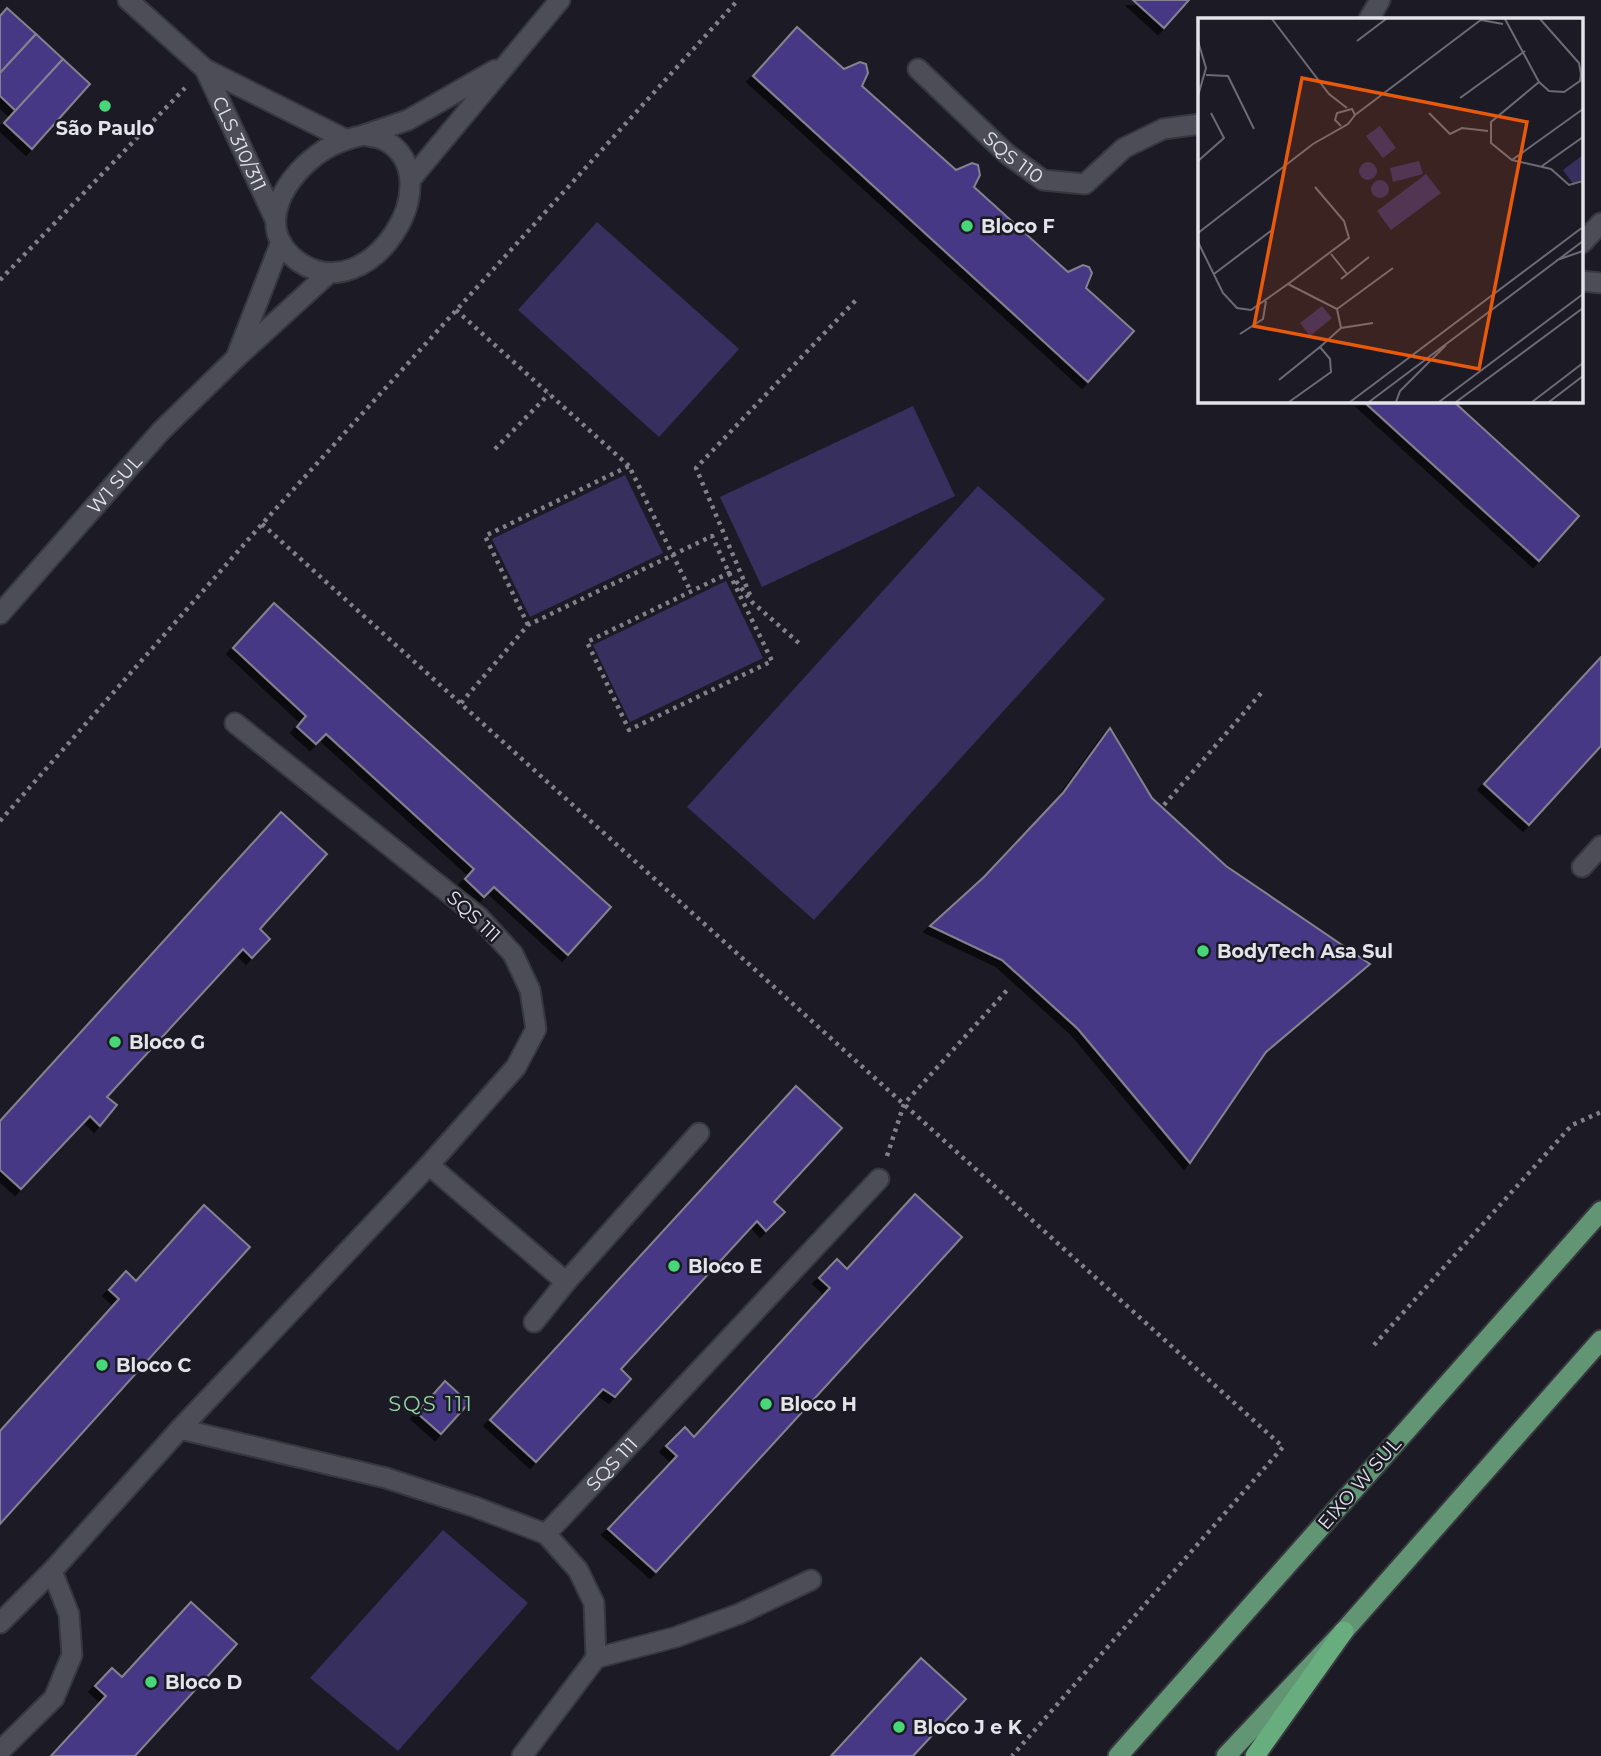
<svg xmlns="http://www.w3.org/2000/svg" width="1601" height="1756" viewBox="0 0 1601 1756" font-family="Montserrat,sans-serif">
<defs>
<filter id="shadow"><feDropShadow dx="-6" dy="6" stdDeviation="0" flood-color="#0009"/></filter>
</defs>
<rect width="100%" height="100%" fill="#1c1b25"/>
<!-- green -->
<g fill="#37305f">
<polygon points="597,222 739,349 659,437 518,310"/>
<polygon points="913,406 955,496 762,587 720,497"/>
<polygon points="625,475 663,553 530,617 492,539"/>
<polygon points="978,486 1105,599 814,920 687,807"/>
<polygon points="726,581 763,658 630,722 593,645"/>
<polygon points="443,1530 528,1603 398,1751 310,1678"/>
</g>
<!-- building -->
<g fill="#473885" stroke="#83828e" stroke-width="2" filter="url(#shadow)">
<polygon points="1133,0 1189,0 1164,28"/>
<polygon points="7,8 36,34 0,73 0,16"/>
<polygon points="797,27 844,69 860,62 866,64 868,73 862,86 956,170 972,163 978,165 980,175 974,187 1068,272 1083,265 1089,267 1092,273 1086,288 1134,331 1088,382 753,76"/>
<polygon points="36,34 63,59 16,111 0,96 0,73"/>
<polygon points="63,59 90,84 32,149 4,123"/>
<polygon points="1363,401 1453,401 1579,516 1539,561"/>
<polygon points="274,603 611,907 568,955 494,887 484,897 465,879 474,869 326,734 316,744 297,727 306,716 233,648"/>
<polygon points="1601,657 1601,746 1529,825 1484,784"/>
<polygon points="1110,728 1152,798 1226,866 1370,964 1266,1052 1190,1163 1078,1029 1002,960 930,926 984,877 1063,793"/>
<polygon points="281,812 327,854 260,929 270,939 252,958 243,949 107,1097 117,1105 100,1126 90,1116 21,1189 0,1170 0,1121"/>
<polygon points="796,1086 842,1128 774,1202 785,1212 766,1231 757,1221 621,1369 631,1379 615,1397 603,1389 536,1462 490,1420"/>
<polygon points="915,1194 962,1237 656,1572 608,1529 677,1456 666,1446 685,1427 694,1437 830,1288 819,1278 837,1259 847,1269"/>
<polygon points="204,1205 250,1247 0,1524 0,1431 119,1299 109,1290 126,1271 136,1281"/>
<polygon points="445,1381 469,1403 441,1434 417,1413"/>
<polygon points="191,1602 237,1644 135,1756 51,1756 106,1696 95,1686 112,1668 122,1677"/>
<polygon points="921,1658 966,1699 913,1756 831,1756"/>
</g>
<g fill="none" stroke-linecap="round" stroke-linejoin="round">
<defs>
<polyline id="service" points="1582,867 1601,846"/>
<g id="minor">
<polyline points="1369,19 1380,0"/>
<path id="s1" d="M918,69L1007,154L1043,180L1085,184L1124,148L1163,129L1200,124"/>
<polyline points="1582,243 1601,223"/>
<polyline points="1582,281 1601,283"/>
<polyline points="429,1165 566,1282"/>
<polyline points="534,1322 566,1282 699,1133"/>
<polyline points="180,1429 429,1165 516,1067 536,1029 530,990 513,954 479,917 235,723"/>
<path id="s2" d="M546,1534L879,1179"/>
<polyline points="0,1623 52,1571 180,1429 386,1478 475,1507 546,1534 578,1570 594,1603 596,1658"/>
<polyline points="0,1751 54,1698 72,1655 69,1614 52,1571"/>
<polyline points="522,1756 596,1658 676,1637 739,1614 811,1580"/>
</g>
<g id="tertiary">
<polyline points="128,0 205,69 345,139"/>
<path id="s3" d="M205,69L274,217"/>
<path d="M364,135C370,137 379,137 384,140C453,176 371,311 299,262C251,228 286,174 324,150C337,142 350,138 364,135Z"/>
<polyline points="364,135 408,120 495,70"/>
<polyline points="411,179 560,0"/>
<polyline points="237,355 281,242"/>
<path id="s4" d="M0,614L161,431L235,359L329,273"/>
</g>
<g id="primary">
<polyline points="1118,1756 1601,1211"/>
<polyline points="1226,1756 1344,1631 1601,1340"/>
</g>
<polyline id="trunk" points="1255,1756 1344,1631"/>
</defs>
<!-- service casing -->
<use href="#service" stroke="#37373e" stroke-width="23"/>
<!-- minor casing -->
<use href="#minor" stroke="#37373e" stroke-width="23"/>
<!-- tertiary casing -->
<use href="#tertiary" stroke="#37373e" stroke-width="23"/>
<!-- primary casing -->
<use href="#primary" stroke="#37373e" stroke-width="23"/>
<!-- trunk casing -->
<use href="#trunk" stroke="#37373e" stroke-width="23"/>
<!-- path -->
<g stroke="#82818a" stroke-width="4.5" stroke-dasharray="3.5 5" stroke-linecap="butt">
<polyline points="0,280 185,88"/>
<polyline points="456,310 629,466"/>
<polyline points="495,449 549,394"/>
<polyline points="262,524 1283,1447 1012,1756"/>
<polygon points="729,573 772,661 629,730 587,642"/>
<polyline points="736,581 752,602 800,644"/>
<polyline points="750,595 696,468 856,300"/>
<polyline points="528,625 485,536 629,466 691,592"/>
<polyline points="461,703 528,625 712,536 730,575"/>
<polyline points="1164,805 1262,692"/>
<polyline points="0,821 262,524 738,0"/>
<polyline points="887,1156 904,1104 1010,987"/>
<polyline points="1374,1345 1572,1125 1601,1112"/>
</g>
<!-- service -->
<use href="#service" stroke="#4d4d58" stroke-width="19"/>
<!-- minor -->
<use href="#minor" stroke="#4d4d58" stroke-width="19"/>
<!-- tertiary -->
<use href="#tertiary" stroke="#4d4d58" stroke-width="19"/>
<!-- primary -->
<use href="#primary" stroke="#619574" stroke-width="19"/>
<!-- trunk -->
<use href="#trunk" stroke="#68ad7d" stroke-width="19"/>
</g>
<!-- markers -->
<g fill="#47d779" stroke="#1c1b25" stroke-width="2.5">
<circle cx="105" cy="106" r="7"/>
<circle cx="967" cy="226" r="7"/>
<circle cx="1203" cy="951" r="7"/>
<circle cx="115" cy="1042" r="7"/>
<circle cx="674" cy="1266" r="7"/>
<circle cx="102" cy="1365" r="7"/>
<circle cx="766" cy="1404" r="7"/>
<circle cx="151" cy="1682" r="7"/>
<circle cx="899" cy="1727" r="7"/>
</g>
<g text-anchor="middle" stroke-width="5" stroke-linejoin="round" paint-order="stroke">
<!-- poi labels -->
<g font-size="19" font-weight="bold" fill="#e3e3ea" stroke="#1c1b25" text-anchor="start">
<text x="105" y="135" text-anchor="middle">São Paulo</text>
<text x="981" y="233">Bloco F</text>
<text x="1217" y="958">BodyTech Asa Sul</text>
<text x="129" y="1049">Bloco G</text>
<text x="688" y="1273">Bloco E</text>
<text x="116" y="1372">Bloco C</text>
<text x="780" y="1411">Bloco H</text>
<text x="165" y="1689">Bloco D</text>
<text x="913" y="1734">Bloco J e K</text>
</g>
<!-- street labels -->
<g font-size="19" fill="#e3e3ea" stroke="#1c1b25">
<text dy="7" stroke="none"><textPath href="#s3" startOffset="82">CLS 310/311</textPath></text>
<text dy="7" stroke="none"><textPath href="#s1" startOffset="130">SQS 110</textPath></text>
<text dy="7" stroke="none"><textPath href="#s4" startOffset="173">W1 SUL</textPath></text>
<text transform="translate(474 916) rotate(43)" y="7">SQS 111</text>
<text dy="7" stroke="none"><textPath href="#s2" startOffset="96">SQS 111</textPath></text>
<text transform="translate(1359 1483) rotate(-49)" y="7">EIXO W SUL</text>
</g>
<!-- neighbourhood labels -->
<g font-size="21" letter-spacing="2" fill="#92d5a2" stroke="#1c1b25">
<text x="431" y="1411">SQS 111</text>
</g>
</g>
<!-- overview -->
<g transform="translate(1198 18)">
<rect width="385" height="385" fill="#1c1b25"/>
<path d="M182,108L198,130L185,140L168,118ZM385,137V160L376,167L365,152ZM221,143L225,156L195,164L192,150ZM161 153a9 9 0 1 1 18 0a9 9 0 1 1-18 0ZM228,156L243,175L193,212L179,193ZM173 171a9 9 0 1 1 18 0a9 9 0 1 1-18 0ZM124,288L134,300L112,318L102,305Z" fill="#37305f"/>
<path fill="none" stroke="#6c6b74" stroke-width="2" d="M74,1L131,76L149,90M307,1L341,64L293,104V125L314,142L353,151L371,167L385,163M283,2L305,6M0,23L8,50L0,78M159,23L188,1M8,57L30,58L56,111M341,64L351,73L366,74L382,63L383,56L381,45L342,1M262,80L327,33M231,95L252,116L264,110L290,113M157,97L284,1M314,142L385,91M0,143L26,120L13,95M344,148L385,119M0,215L115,126L150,106L157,97L154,91L139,95L137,102L143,108M0,224L25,275L39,290L53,292L90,266L139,291L143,310M133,236L149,256M359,242L385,233M16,256L74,212M143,261L171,239M90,266L151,220L146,203L117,169M139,291L195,250M42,316L65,301L68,283M122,329L143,310L175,305M81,362L122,329L132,341L133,354L91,384M152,384L385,209M171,384L385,223M198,384L202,373L248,327M241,384L385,276M258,384L385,290M334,384L385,345M351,384L385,358"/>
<path fill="#e8590c" fill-opacity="0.15" stroke="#e8590c" stroke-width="3.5" d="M104,60L329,104L281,351L56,308Z"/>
<rect width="385" height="385" fill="none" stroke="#e3e3ea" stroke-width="3.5"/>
</g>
</svg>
